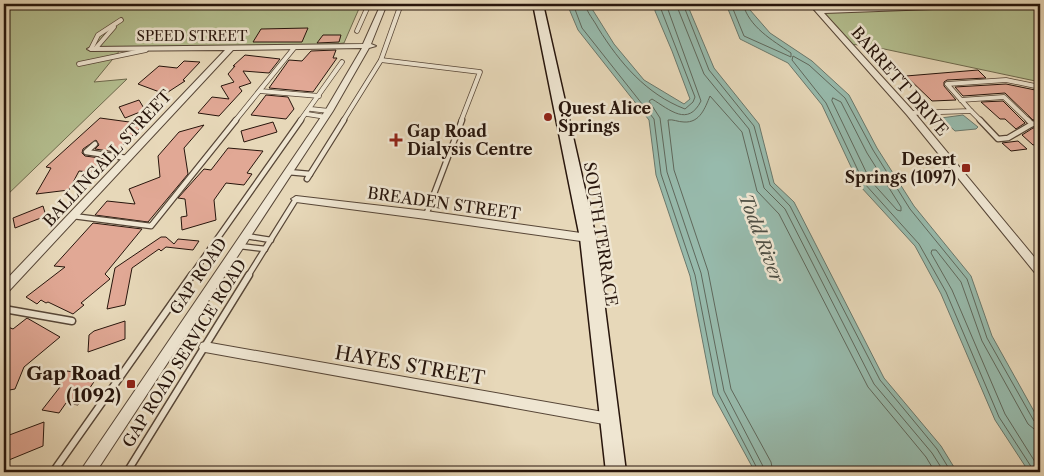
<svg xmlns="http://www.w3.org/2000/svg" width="1044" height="476" viewBox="0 0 1044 476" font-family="'Libre Caslon Text',serif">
<rect width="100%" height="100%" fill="#e7d8b9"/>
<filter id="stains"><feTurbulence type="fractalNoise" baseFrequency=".004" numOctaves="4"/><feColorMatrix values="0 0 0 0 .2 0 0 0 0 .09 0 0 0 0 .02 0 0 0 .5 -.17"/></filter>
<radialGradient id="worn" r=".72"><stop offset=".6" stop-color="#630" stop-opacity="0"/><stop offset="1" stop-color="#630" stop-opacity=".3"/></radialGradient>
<!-- green -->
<g fill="#b4bf90" stroke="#6e6a4e">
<polygon points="4,4 361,4 344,43 294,48 121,49 94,82 127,79 4,198"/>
<polygon points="1006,4 1040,4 1040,82 870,46 848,44 819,11 912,6 1013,9"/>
</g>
<!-- water -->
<g fill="#97baac" stroke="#6a786c">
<polygon points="567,4 589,4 614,44 644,80 684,104 690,99 672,51 655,11 655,4 687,4 714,68 759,124 774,183 794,202 884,378 941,446 957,472 755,472 713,395 690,276 656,175 649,120 578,30"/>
<polygon points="726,4 747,4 750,10 770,33 812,61 849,95 877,148 914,206 971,276 992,336 1040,422 1040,472 1029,472 995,420 941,294 915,246 860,186 822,105 788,63 740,39"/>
<polygon points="963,115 978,127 976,129 955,131 941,118"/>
</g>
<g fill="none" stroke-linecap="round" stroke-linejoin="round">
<!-- shore -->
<g stroke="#5f685c" stroke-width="1">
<polyline points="573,4 582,28 654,119 661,174 695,275 718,393 759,472"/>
<path d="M585,4C587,13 594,20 598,28C620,63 646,94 685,109L693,102L695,97L659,4"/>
<path d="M666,4L701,101C688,127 670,110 652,99L649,101L660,118L667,172L701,273L724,391L766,472"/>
<polyline points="676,4 704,74 749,129 764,188 785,209 874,384 932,453 944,472"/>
<polyline points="683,4 709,70 754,126 770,185 790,206 880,380 937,449 951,472"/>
<path d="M731,4L744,36L791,57V53C772,40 749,27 743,4"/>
<polygon points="833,98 841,102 867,153 901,207 901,211 897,210 870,180 832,101"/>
<path d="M773,472L771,462L731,389L708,271L674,170L668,120C673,119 678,122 684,122C700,123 705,108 710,96L742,132L757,191L779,214L868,387L926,457L935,472"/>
<polyline points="1032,472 1032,468 999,417 946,292 919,244 864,183 826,103 792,60 793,56 809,65 845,98 873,150 910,209 967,279 987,338 1034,421 1040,423"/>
<polyline points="1039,472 1037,465 1005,414 952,290 931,253 932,250 936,250 961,282 982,341 1028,424 1034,429 1040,430"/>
</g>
</g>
<!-- building -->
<g fill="#e1a895" stroke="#27150c">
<polygon points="308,28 302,42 253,42 261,29"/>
<polygon points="323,35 341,35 339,42 317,43"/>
<polygon points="336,50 333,58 337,58 313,92 269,88 289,60 302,61 311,51"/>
<polygon points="245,55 280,59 269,73 243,71 251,83 239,87 242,91 219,116 198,113 212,97 229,99 221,86 234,82 228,74 235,66 233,66"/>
<polygon points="184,61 200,62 183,80 185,81 165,94 138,84 159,66 177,68"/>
<polygon points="978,70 986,78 947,80 944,82 944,86 956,100 932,101 906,76"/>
<polygon points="1006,84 1040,91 1040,119 1033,120 1005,93 963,96 955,87"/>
<polygon points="266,95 288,97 294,109 286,119 251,115"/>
<polygon points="139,100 145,110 125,118 119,107"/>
<polygon points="1003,101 1025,123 1016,129 1005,119 1000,119 981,102"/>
<polygon points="100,118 144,124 116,152 95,149 99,145 96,140 83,149 82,153 85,156 108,159 106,161 110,162 99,173 79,171 69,190 36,194 51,168 46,167"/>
<polygon points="273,122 277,132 244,142 241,131"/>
<polygon points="204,125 184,148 188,174 148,222 95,215 107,201 135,204 129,189 160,177 158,156 179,132"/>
<polygon points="1040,127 1040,144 1033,145 1022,135 1033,128"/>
<polygon points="1018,141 1027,149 1011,151 1002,143"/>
<polygon points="228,148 263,151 247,173 252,174 244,185 226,183 214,200 216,220 182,230 181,217 187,216 185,199 178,198 204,169 211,170"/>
<polygon points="43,206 46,216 15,228 13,218"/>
<polygon points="93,223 142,229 105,274 110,279 81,303 84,305 73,314 48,302 46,303 41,300 37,304 26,297 65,267 54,266"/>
<polygon points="161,237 166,237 174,244 178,239 199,241 193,250 166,247 161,251 159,249 132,268 125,305 107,309 115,268"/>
<polygon points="27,318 60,337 24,367 15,389 4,391 4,330 8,327 13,329"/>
<polygon points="125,321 125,339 88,352 89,335 94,331"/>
<polygon points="67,371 98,376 78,405 66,403 59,413 42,410 60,387 56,386"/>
<polygon points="44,422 43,446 4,462 4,437"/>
</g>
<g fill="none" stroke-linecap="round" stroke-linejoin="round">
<defs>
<g id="lane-far2">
<polyline points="933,7 959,4"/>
<polyline points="357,31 369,4"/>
<polyline points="91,49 98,35 121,20"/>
<polyline points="95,49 114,27"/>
<polyline points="381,60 480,72 461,121"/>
<polyline points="79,64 146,50"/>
<polyline points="260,91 319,96"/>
<polyline points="961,100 1004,97 1029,121"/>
<polyline points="311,109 329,111"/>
<polyline points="971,111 981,121"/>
<polyline points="910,113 971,111 947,84 1006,80 1040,87"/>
<polyline points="307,114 326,117"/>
<polyline points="235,121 294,48"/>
<polyline points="300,121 342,62"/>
<polyline points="343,121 381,60 401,4"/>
</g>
<g id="lane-far1">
<polyline points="980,120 998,139 1008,138 1032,124"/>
<polyline points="1028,120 1032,124 1040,123"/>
<polyline points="95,144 86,152 127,158"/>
<polyline points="288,172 310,174"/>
<polyline points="307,179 344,120"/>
<polyline points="426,215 462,120"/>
<polyline points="73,216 151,226 236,120"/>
<polyline points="246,236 271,240"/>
<polyline points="240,246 265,249"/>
<polyline points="191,276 301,120"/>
<polyline points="248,276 296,199"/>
</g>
<g id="lane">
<polyline points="4,309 72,321"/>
<polyline points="53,472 192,275"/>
<polyline points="127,472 249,275"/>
</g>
<g id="street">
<polygon points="381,4 387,4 371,44 376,46 369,48 333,111 96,472 81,472 83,467 325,111 362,48 233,50 8,292 4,293 4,282 225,50 91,51 87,49 91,47 363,44"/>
<polygon points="809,4 815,4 820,9 935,6 935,8 933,9 824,13 913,111 1040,264 1040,275 1036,274 907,115"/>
<polygon points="296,196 426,211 588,234 593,238 588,242 426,219 296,202 291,199"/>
<polygon points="205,342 609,413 614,415 615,419 614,423 609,425 205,352 201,351 199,347 201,343"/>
</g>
<polygon id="secondary" points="533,4 543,4 596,238 626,472 606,472 580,238"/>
</defs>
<!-- lane-far2 casing -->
<use href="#lane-far2" stroke="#574637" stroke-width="5.5"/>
<!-- lane-far1 casing -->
<use href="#lane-far1" stroke="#574637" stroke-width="7"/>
<!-- lane casing -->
<use href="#lane" stroke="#574637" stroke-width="9"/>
<!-- street casing -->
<use href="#street" stroke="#574637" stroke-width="2"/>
<!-- secondary casing -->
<use href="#secondary" stroke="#27150c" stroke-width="3"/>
<!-- lane-far2 -->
<use href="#lane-far2" stroke="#efe6d2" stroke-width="4"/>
<!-- lane-far1 -->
<use href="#lane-far1" stroke="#efe6d2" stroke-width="4.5"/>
<!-- lane -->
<use href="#lane" stroke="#efe6d2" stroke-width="6"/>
<!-- street -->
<use href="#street" fill="#efe6d2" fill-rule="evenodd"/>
<!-- secondary -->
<use href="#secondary" fill="#efe6d2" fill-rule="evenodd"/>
</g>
<!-- markers -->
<g fill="#8f2418" stroke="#efe6d2" stroke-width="2">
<circle cx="548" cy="117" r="5"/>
<path d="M393.5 132.5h5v5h5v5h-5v5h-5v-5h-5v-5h5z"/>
<rect x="961" y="163" width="10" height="10" rx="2.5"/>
<rect x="126" y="379" width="10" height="10" rx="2.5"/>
</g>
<g text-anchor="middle" stroke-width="5" stroke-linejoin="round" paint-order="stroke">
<!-- far-street labels -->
<g font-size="14" fill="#27150c" stroke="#efe6d2">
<text x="192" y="41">SPEED STREET</text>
</g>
<!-- street labels -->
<g font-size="16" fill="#27150c" stroke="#efe6d2">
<text transform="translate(900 81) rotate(49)" y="6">BARRETT DRIVE</text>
<text transform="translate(107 158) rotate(-47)" y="6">BALLINGALL STREET</text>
<text transform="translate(444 203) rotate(8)" y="6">BREADEN STREET</text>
<text transform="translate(601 234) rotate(81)" y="6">SOUTH TERRACE</text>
<text transform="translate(198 276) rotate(-56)" y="6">GAP ROAD</text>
<text transform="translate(184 353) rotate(-58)" y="6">GAP ROAD SERVICE ROAD</text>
</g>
<!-- poi labels -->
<g font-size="16" font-weight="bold" fill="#27150c" stroke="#efe6d2" text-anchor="start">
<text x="558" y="114">Quest Alice<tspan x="558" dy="18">Springs</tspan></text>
<text x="407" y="137">Gap Road<tspan x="407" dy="18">Dialysis Centre</tspan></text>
<text x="956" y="165" text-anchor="end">Desert<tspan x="956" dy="18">Springs (1097)</tspan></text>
</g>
<!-- water labels -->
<g font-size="18" font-style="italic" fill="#4e4f44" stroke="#efe6d2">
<text transform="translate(761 238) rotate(69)" y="6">Todd River</text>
</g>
<!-- near-street labels -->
<g font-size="19" fill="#27150c" stroke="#efe6d2">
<text transform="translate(410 365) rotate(10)" y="7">HAYES STREET</text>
</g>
<!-- near-poi labels -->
<g font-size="19" font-weight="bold" fill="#27150c" stroke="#efe6d2" text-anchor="end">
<text x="121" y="380">Gap Road<tspan x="121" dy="22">(1092)</tspan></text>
</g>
</g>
<!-- margin -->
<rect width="1044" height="476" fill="none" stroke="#e7d8b9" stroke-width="20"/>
<rect x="5" y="5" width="1034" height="466" fill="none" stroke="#27150c" stroke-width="2.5"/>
<rect x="10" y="10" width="1024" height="456" fill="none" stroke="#27150c"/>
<rect width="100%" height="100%" filter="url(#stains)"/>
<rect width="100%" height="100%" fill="url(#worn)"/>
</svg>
